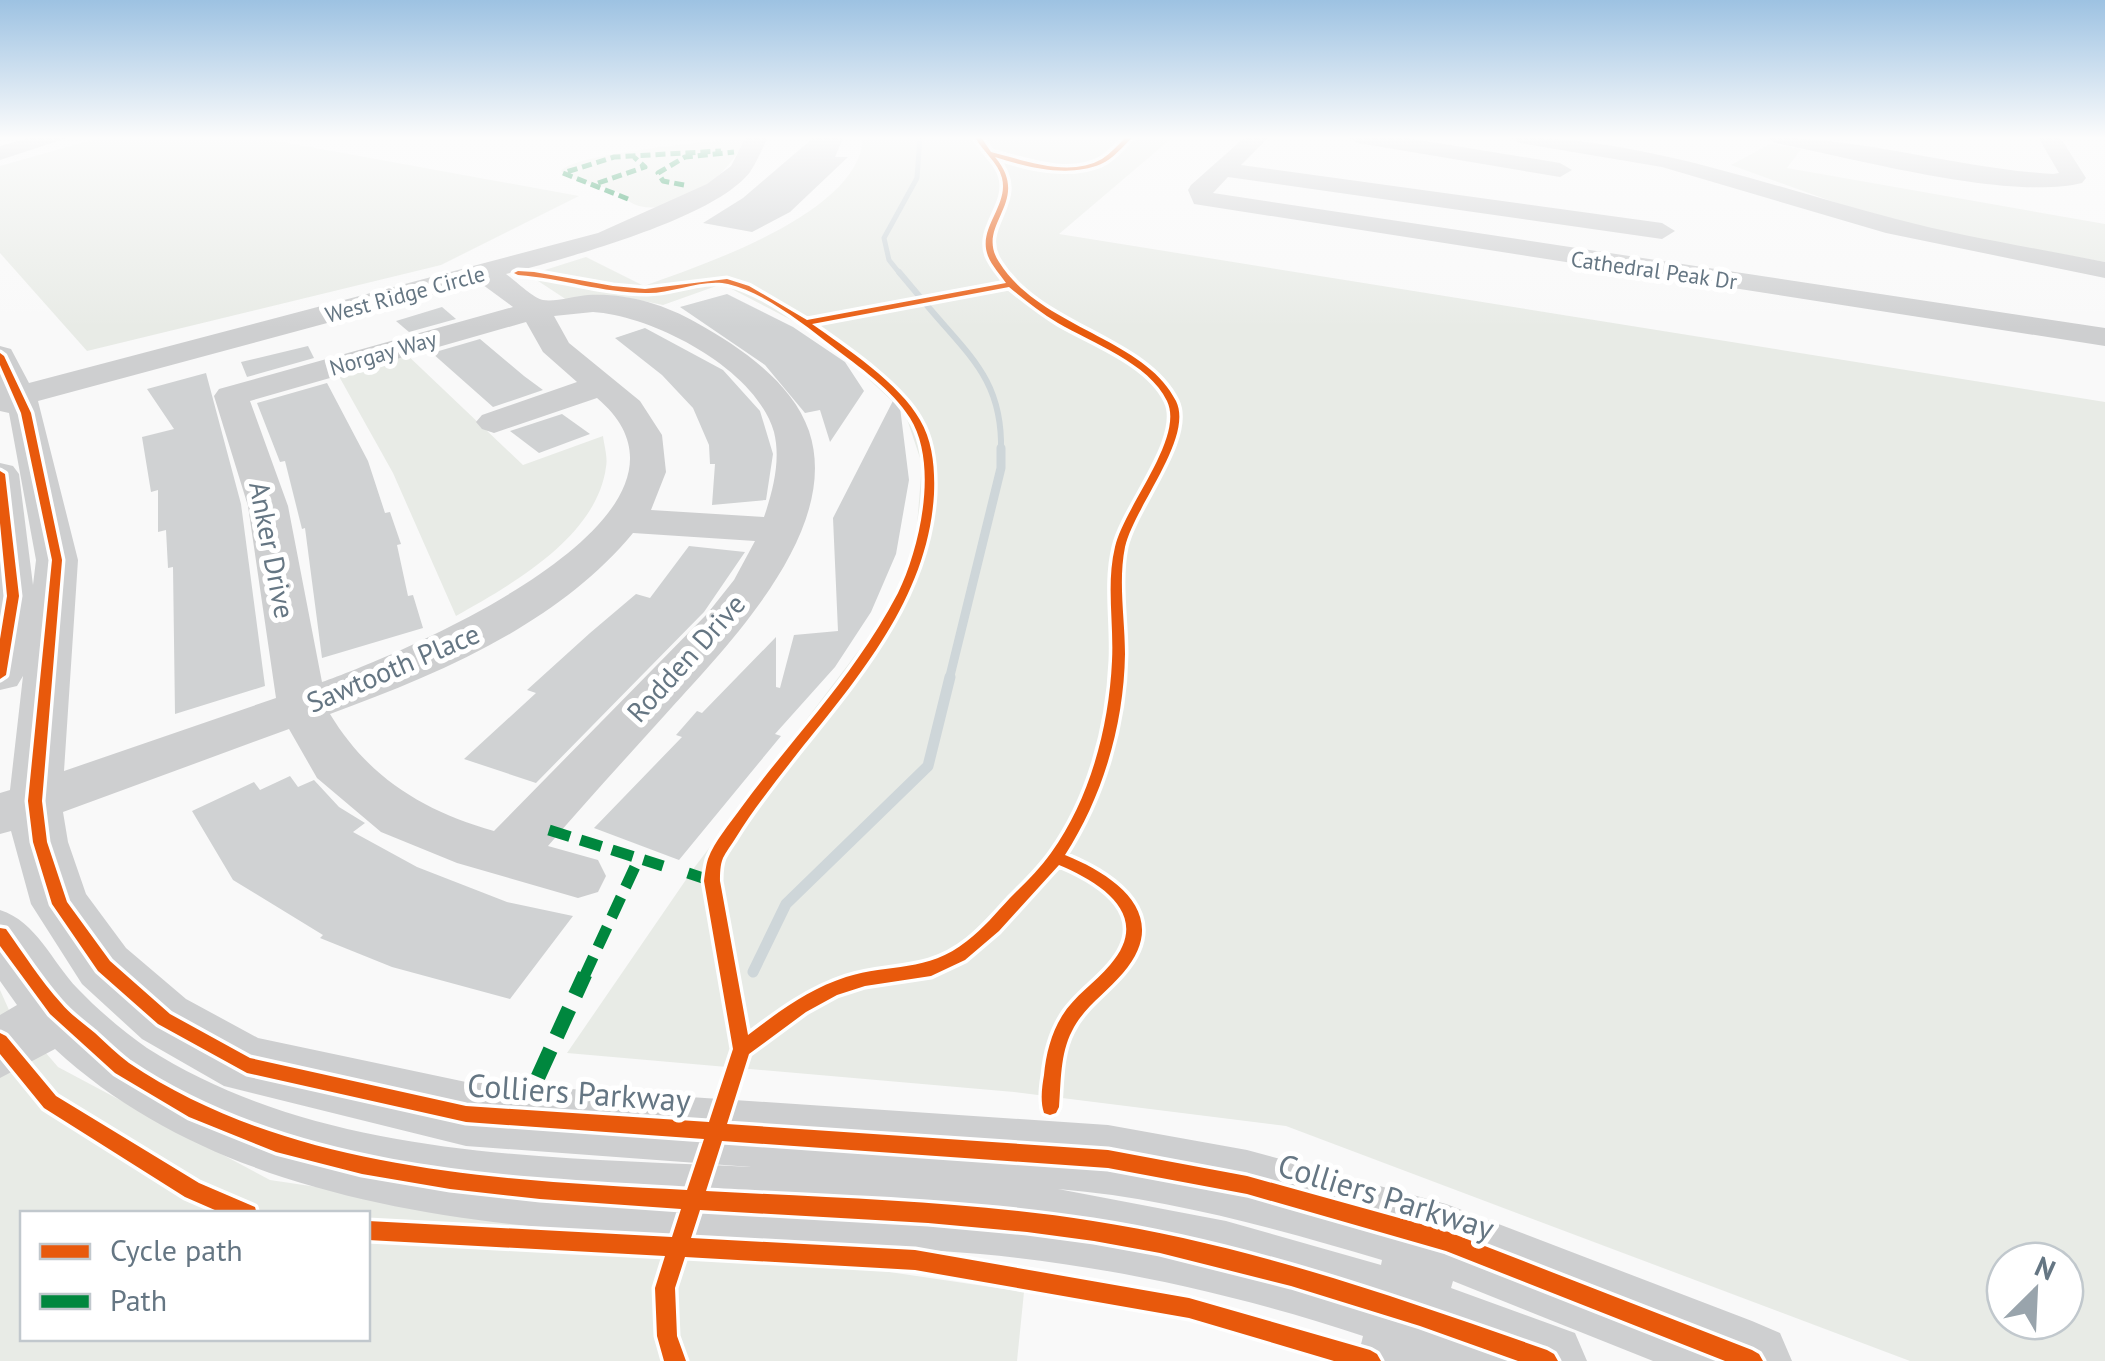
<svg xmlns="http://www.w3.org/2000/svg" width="2105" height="1361" viewBox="0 0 2105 1361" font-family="'PT Sans',sans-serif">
<rect width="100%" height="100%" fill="#f9f9f9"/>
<!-- green -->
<g fill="#e8ebe6" fill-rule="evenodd">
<polygon points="102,137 255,137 579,196 441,265 87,351 0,253 0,166"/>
<path d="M863,137H1173L1059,234L2105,402V1361H1910L1286,1126L1014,1092L567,1053L694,868L891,608L916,538L922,464L905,413L846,358L801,325L722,284L663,305L624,297L567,300L529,275L586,257L644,286C704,264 861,213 863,137ZM2005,1261H2065V1321H2005Z"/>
<path d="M746,138C729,174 682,216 639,206C627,203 623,193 613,190C595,183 577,185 561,171C575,153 716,141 746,138Z"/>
<polygon points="1770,144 1801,149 1787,168 2105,224 2105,262 1956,235 1856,210 1731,165"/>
<path d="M403,351L523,465L603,436C604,445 608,457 606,467C597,537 511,585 456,616L393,473L336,371Z"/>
<path d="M0,990L9,1010L58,1067L270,1180L1024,1292L1017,1361H0ZM22,1214H368V1338H22Z"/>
</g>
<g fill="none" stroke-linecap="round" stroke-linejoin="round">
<!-- stream-far3 -->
<polyline stroke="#ced6d9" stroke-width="5" points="901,275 889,260 884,238 917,178 920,137"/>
<!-- stream-far2 -->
<g stroke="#ced6d9" stroke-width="6">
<polyline points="899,272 920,297"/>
<path d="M925,303C968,355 1003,379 1001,451"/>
</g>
<!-- stream-far1 -->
<polyline stroke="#ced6d9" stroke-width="9" points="949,680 1001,468 1001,448"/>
<!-- stream -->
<polyline stroke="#ced6d9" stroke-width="11" points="753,972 786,904 928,766 950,677"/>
</g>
<!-- building -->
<g fill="#d0d2d3">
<polygon points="813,138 843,138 835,157 848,157 790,212 752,232 703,223 743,198"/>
<polygon points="727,294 793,327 845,362 864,391 830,442 820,410 805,413 765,365 680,307"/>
<polygon points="442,307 456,319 409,332 396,321"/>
<polygon points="645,328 723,370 760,411 773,454 766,500 712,505 715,464 710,464 709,445 693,408 662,375 615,338"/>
<polygon points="480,339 524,376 543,390 493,407 432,353"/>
<polygon points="308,346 314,358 247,377 241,362"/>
<polygon points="206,373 241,504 265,686 175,714 173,567 168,568 166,530 158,532 158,490 151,492 142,437 174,429 147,389"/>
<polygon points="327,383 368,461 385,513 390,512 401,544 397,545 408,596 413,595 423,628 322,658 305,528 302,529 285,461 280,462 257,403"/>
<polygon points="898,391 909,480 896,554 871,612 835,667 775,734 781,736 679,860 594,828 682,737 676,735 697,711 702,713 776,637 776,687 780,688 794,635 838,631 833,518"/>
<polygon points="562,414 590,434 539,453 510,431"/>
<polygon points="689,546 745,552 704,612 536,783 464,759 536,693 527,690 590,633 636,594 650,598"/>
<polygon points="290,776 298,787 314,780 339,807 365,823 353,832 417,867 507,902 573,916 510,999 392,967 320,938 323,935 233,880 192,811 254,782 260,790"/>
</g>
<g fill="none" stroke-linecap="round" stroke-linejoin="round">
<!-- minor -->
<g fill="#cecfd0" fill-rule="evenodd">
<polygon points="32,137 70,137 0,160 0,146"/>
<path d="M746,137H768C762,149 757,162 750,172C714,219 564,259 506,274C516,281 533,298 543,300C556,302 575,296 588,295C626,293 664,304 697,323C740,347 792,382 809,431C843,532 723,650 664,716C625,759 586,802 548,846L598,860L606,876L598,892L578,898L457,863L381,832L317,778L289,729L63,812L68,842L86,894L126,948L186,999L258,1038L466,1082L1108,1125L1247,1150L1446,1204L1752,1321L1780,1333L1792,1361H1653L1453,1281L1451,1288L1575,1333L1587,1361H1357L1363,1336C1239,1295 1111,1266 980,1254C684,1227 288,1264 55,1049L0,1078V1015L17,1005L0,981V910C37,922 51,961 78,989C97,1009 124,1032 147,1048C322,1160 551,1157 751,1167L466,1146L224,1086L142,1039L82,984L31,904L11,831L0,834V793L10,790L23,676L17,686L0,690V463L13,466L19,474L33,585L36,560L9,413L0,411V346L11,349L29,383L598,233L707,184L731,166ZM479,282L513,307L219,389L214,396L248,506L276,698L64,771L78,560L38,401ZM593,312C654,316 756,369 774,432C781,460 773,491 764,517L651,510L666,472L662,435L640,401L569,343L554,316ZM526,322L543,352L577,382L482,415L476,422L482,429L494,433L597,398C735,515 401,654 322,682L288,506L250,401ZM633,533L755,541L734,580L707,614L494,831C423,811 368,777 330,714C439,674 558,624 633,533ZM1058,1189C1169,1198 1276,1229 1382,1260L1381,1265L1226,1221Z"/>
<polygon points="1245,137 1269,137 1241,165 1662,223 1675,231 1662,239 1228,177 1213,193 2105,328 2105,346 1194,204 1188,190 1191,185"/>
<polygon points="1347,137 1401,137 1560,163 1572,170 1560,177 1358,143"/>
<path d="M1509,137C1644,137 1767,186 1896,219C1964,237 2036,248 2105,262V278L1886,233L1662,167L1520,143Z"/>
<path d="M1765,137C1862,137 1956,168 2053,174L2059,173L2038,137H2060L2086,178L2082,183C2010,201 1853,158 1776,143Z"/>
</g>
<!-- quiet-far2 -->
<g stroke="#00873e" stroke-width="5" stroke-dasharray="10 5" stroke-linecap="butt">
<polyline points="598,183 645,167 634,157"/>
<polyline points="684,185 663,181 658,173 685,157 734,152"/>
<polyline points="628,199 563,173 614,157 721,151"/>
</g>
<!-- quiet-far1 -->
<g stroke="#00873e" stroke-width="11" stroke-dasharray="22 11" stroke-linecap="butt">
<polyline points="549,830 663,866"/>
<polyline points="688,873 712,881"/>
<polyline points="584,977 639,858"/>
</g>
<!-- quiet -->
<polyline stroke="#00873e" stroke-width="15" stroke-dasharray="30 15" stroke-linecap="butt" points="538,1077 585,974"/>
<defs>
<g id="cycleway">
<path d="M975,137H981L991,152C1024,160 1069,178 1102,159C1111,153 1118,145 1126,137H1133C1123,146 1113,159 1101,164C1068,178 1027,167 995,157C1033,202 974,224 999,262C1040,328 1145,338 1176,401C1194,438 1134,507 1125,547C1118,582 1125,619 1125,654C1124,724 1103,796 1065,855C1117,876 1172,916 1123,973C1106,993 1083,1008 1072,1031C1060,1054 1061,1082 1059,1107L1056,1113L1050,1115L1044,1113C1040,1101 1042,1087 1044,1075C1046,1054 1051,1034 1062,1016C1074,996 1095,983 1110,965C1153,916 1102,883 1059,865L999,931L965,960L931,976L865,986L837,995L806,1012L749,1054L727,1124L1108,1150L1247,1176L1446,1231L1752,1350L1759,1354L1763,1361H1725L1446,1251L1247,1194L1108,1168L722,1141L706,1191C835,1198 965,1201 1093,1221C1249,1245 1399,1298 1547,1350L1554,1354L1558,1361H1518L1420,1326L1291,1286L1160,1253L1094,1241L1027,1232L928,1223L700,1210L691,1238L915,1250L1189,1298L1370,1350L1377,1354L1381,1361H1334L1189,1318L915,1270L685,1257L675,1288L677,1336L686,1361H664L657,1336L655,1288L665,1256L368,1240V1221L672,1237L681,1209L540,1199L450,1189L362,1174L276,1152L189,1117L115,1073L50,1014L0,946V928L6,929C24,954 40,980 61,1003C70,1014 83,1023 95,1033C106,1043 117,1054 129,1063C289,1171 500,1180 687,1190L704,1139L466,1122L247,1073L158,1024L98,971L52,904L33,842L28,801L52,560L21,413L0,365V353L4,356L31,413L62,560L42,801L47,842L67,902L110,961L170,1014L250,1058L466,1106L709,1122L733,1049L704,881C705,874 706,865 708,859C714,842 731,822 741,808C778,757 822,710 858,658C872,638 886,616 898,593C920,548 939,464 910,418C892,389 859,367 832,346C804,324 763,292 728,284C704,278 671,294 646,293C603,293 561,278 518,275L514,273L518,271L534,272L613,286L645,289L727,279L749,286L807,320L1006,283C1000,274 992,266 988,256C977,228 1009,206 1002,178C998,162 983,152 975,137ZM1009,287C1025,300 1040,312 1058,323C1092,343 1149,363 1167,401C1185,438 1124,507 1115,547C1106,584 1114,623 1112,661C1109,727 1090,799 1051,853C1039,870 1024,884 1010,898C996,913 983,929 967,941C927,973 890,963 846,977C809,989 778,1012 748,1035L720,881C720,874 720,865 723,858C726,852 731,845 735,839C752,811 773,785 793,759C856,680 928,599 934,494C935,469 933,442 920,420C901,385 845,347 812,324Z"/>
<polygon points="0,471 5,474 19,596 6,675 0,679 0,639 7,596 0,523"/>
<polygon points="0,1033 6,1036 56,1096 199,1183 255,1207 257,1214 224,1214 185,1197 44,1108 0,1054"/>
</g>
</defs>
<!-- cycleway casing -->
<use href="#cycleway" stroke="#fff" stroke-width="7"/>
<!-- cycleway -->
<use href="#cycleway" fill="#e8590c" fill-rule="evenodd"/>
</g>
<!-- sky -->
<linearGradient id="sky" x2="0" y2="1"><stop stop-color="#9dc2e2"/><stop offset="0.42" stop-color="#fcfcfc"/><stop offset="1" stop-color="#fcfcfc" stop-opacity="0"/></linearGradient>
<rect width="2105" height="328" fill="url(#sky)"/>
<g text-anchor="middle" stroke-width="10" stroke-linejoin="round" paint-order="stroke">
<!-- far-street labels -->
<g font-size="22" fill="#657683" stroke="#fff">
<text transform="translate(1654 270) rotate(8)" y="8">Cathedral Peak Dr</text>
<text transform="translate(405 294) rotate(-15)" y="8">West Ridge Circle</text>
<text transform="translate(383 353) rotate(-16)" y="8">Norgay Way</text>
</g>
<!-- street labels -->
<g font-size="28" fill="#657683" stroke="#fff">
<text transform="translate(272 550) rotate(79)" y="10">Anker Drive</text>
<text transform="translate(686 658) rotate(-48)" y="10">Rodden Drive</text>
<text transform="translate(393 668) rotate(-23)" y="10">Sawtooth Place</text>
</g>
<!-- near-street labels -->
<g font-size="32" fill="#657683" stroke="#fff">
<text transform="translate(579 1093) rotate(4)" y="11">Colliers Parkway</text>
<text transform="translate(1386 1197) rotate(17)" y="11">Colliers Parkway</text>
</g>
</g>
<!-- legend -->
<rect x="20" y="1211" width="350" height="130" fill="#ffffff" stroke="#c1c8cd" stroke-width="2.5"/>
<rect x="40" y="1244" width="50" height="15" fill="#e8590c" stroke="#c1c8cd" stroke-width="2.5"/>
<text x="110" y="1261" font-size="30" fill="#657683">Cycle path</text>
<rect x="40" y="1294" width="50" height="15" fill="#00873e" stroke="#c1c8cd" stroke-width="2.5"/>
<text x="110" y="1311" font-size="30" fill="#657683">Path</text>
<!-- north arrow -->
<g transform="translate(2035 1291) rotate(24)"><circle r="48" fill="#ffffff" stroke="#c1c8cd" stroke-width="2.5"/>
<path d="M0-8L18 38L0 25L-18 38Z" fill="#99a4ac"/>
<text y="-15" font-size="28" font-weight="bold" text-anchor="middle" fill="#657683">N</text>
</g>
</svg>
